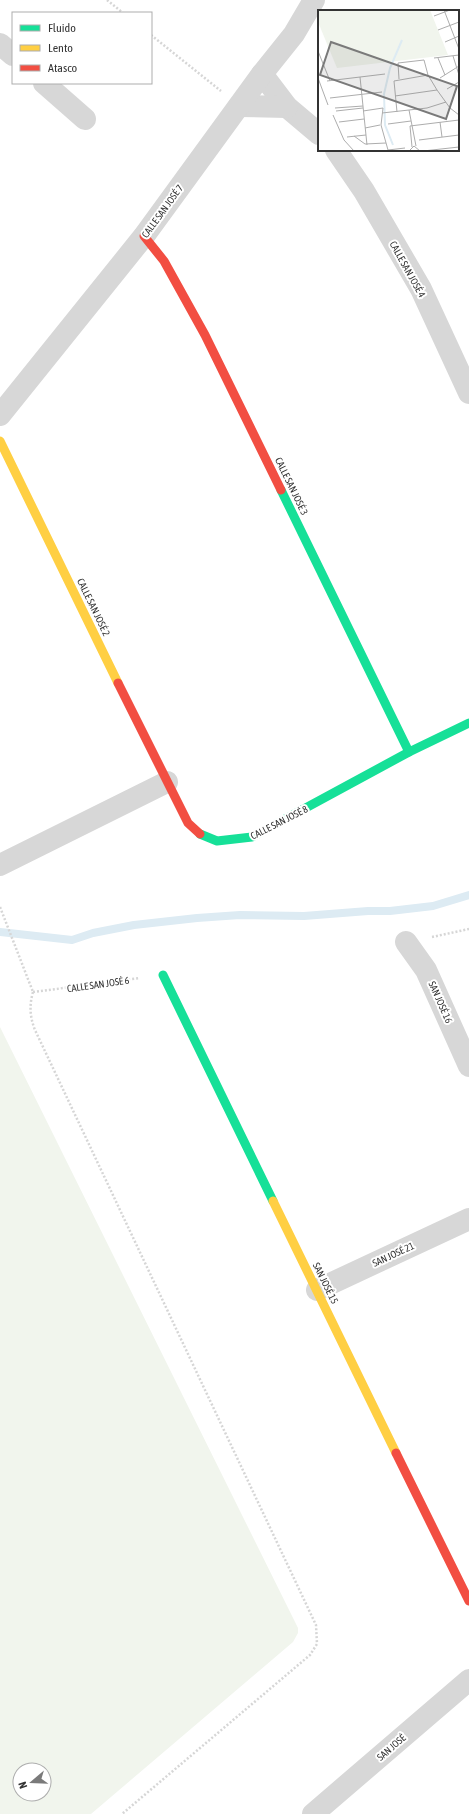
<svg xmlns="http://www.w3.org/2000/svg" width="469" height="1814" viewBox="0 0 469 1814" font-family="'Asap Condensed',sans-serif">
<rect width="100%" height="100%" fill="#fff"/>
<!-- green -->
<path fill="#f1f5ed" fill-rule="evenodd" d="M0,1027L298,1628V1633L293,1642L91,1814H0ZM20,1770H44V1794H20Z"/>
<g fill="none" stroke-linecap="round" stroke-linejoin="round">
<!-- stream -->
<polyline stroke="#ddebf3" stroke-width="8" points="0,932 72,940 93,933 134,925 197,918 240,915 304,916 368,911 390,911 433,906 469,895"/>
<!-- path -->
<g stroke="#d6d6d6" stroke-width="2.5" stroke-dasharray="2 2" stroke-linecap="butt">
<polyline points="107,0 123,13"/>
<polyline points="151,35 221,91"/>
<polyline points="0,907 33,992"/>
<polyline points="432,937 469,929"/>
<path d="M33,992C29,1006 30,1017 35,1030L316,1625L317,1644L310,1655L122,1814"/>
<polyline points="33,992 140,978"/>
</g>
<!-- street -->
<g stroke="#d7d7d7" stroke-width="22">
<polyline points="0,44 13,55"/>
<polyline points="262,74 287,107 319,134"/>
<polyline points="44,83 85,119"/>
<polyline points="239,106 287,107"/>
<polyline points="336,150 364,191 421,289 469,393"/>
<polyline points="0,415 144,236 262,74 294,34 314,0"/>
<polyline points="0,865 167,782"/>
<polyline points="406,942 426,970 469,1066"/>
<polyline points="317,1290 469,1219"/>
<polyline points="313,1814 469,1680"/>
</g>
<!-- fast -->
<g stroke="#16e098" stroke-width="9">
<polyline points="281,490 409,752"/>
<polyline points="200,834 217,841 252,837 409,752 469,723"/>
<polyline points="163,975 273,1201"/>
</g>
<!-- slow -->
<g stroke="#ffcf43" stroke-width="9">
<polyline points="0,441 118,683"/>
<polyline points="273,1201 396,1453"/>
</g>
<!-- jam -->
<g stroke="#f24e42" stroke-width="9">
<polyline points="144,236 164,261 205,335 281,490"/>
<polyline points="118,683 188,823 200,834"/>
<polyline points="396,1453 469,1601"/>
</g>
</g>
<g text-anchor="middle" stroke-width="4" stroke-linejoin="round" paint-order="stroke">
<!-- street labels -->
<g font-size="10" fill="#333" stroke="#fff">
<text transform="translate(162 211) rotate(-54)" y="4">CALLE SAN JOSÉ 7</text>
<text transform="translate(408 269) rotate(61)" y="4">CALLE SAN JOSÉ 4</text>
<text transform="translate(292 486) rotate(64)" y="4">CALLE SAN JOSÉ 3</text>
<text transform="translate(94 607) rotate(64)" y="4">CALLE SAN JOSÉ 2</text>
<text transform="translate(279 822) rotate(-27)" y="4">CALLE SAN JOSÉ 8</text>
<text transform="translate(98 984) rotate(-8)" y="4">CALLE SAN JOSÉ 6</text>
<text transform="translate(441 1002) rotate(66)" y="4">SAN JOSÉ 16</text>
<text transform="translate(393 1254) rotate(-25)" y="4">SAN JOSÉ 21</text>
<text transform="translate(326 1283) rotate(64)" y="4">SAN JOSÉ 15</text>
<text transform="translate(391 1747) rotate(-41)" y="4">SAN JOSÉ</text>
</g>
</g>
<!-- overview -->
<g transform="translate(318 10)">
<rect width="141" height="141" fill="#fff"/>
<path d="M0,0H112L130,45L19,58L0,12Z" fill="#f1f5ed"/>
<path fill="none" stroke="#ddebf3" stroke-width="2" d="M75,135L67,115L66,84L72,58L84,30"/>
<path fill="none" stroke="#adadad" stroke-width="1" d="M126,0L141,39M116,6L132,0M120,20L141,12M127,32L141,26M0,41L12,71M135,46L141,65M116,48L141,45M120,48L127,65M42,67L49,135M0,68L10,95M122,68L141,56M81,69L80,53L106,50L110,65L119,80L132,98L141,105M9,71L67,64M129,79L141,72M77,86L119,80M12,88L64,82M17,98L45,96M91,100L98,136M18,101L45,98M45,101L65,98L63,115L70,140L87,138M79,102L76,71L110,65M64,103L109,98L128,92M15,105L26,130L36,141M21,112L46,109M122,112L124,127M70,114L93,111M92,116L141,110M92,116L94,137M47,118L62,115M36,126L47,134L68,133M29,127L48,125M101,130L141,125M91,141L96,136L102,141M105,141L141,137"/>
<path fill="#7a7a7a" fill-opacity="0.15" stroke="#7a7a7a" stroke-width="2" d="M13,32L139,76L128,109L2,65Z"/>
<rect width="141" height="141" fill="none" stroke="#333" stroke-width="2"/>
</g>
<!-- legend -->
<rect x="12" y="12" width="140" height="72" fill="#ffffff" stroke="#adadad"/>
<rect x="20" y="25" width="20" height="6" fill="#16e098" stroke="#adadad"/>
<text x="48" y="32" font-size="12" fill="#333333">Fluido</text>
<rect x="20" y="45" width="20" height="6" fill="#ffcf43" stroke="#adadad"/>
<text x="48" y="52" font-size="12" fill="#333333">Lento</text>
<rect x="20" y="65" width="20" height="6" fill="#f24e42" stroke="#adadad"/>
<text x="48" y="72" font-size="12" fill="#333333">Atasco</text>
<!-- north arrow -->
<g transform="translate(32 1782) rotate(251)"><circle r="19" fill="#ffffff" stroke="#adadad"/>
<path d="M0-3L7 15L0 10L-7 15Z" fill="#7a7a7a"/>
<text y="-6" font-size="11" font-weight="bold" text-anchor="middle" fill="#333333">N</text>
</g>
</svg>
